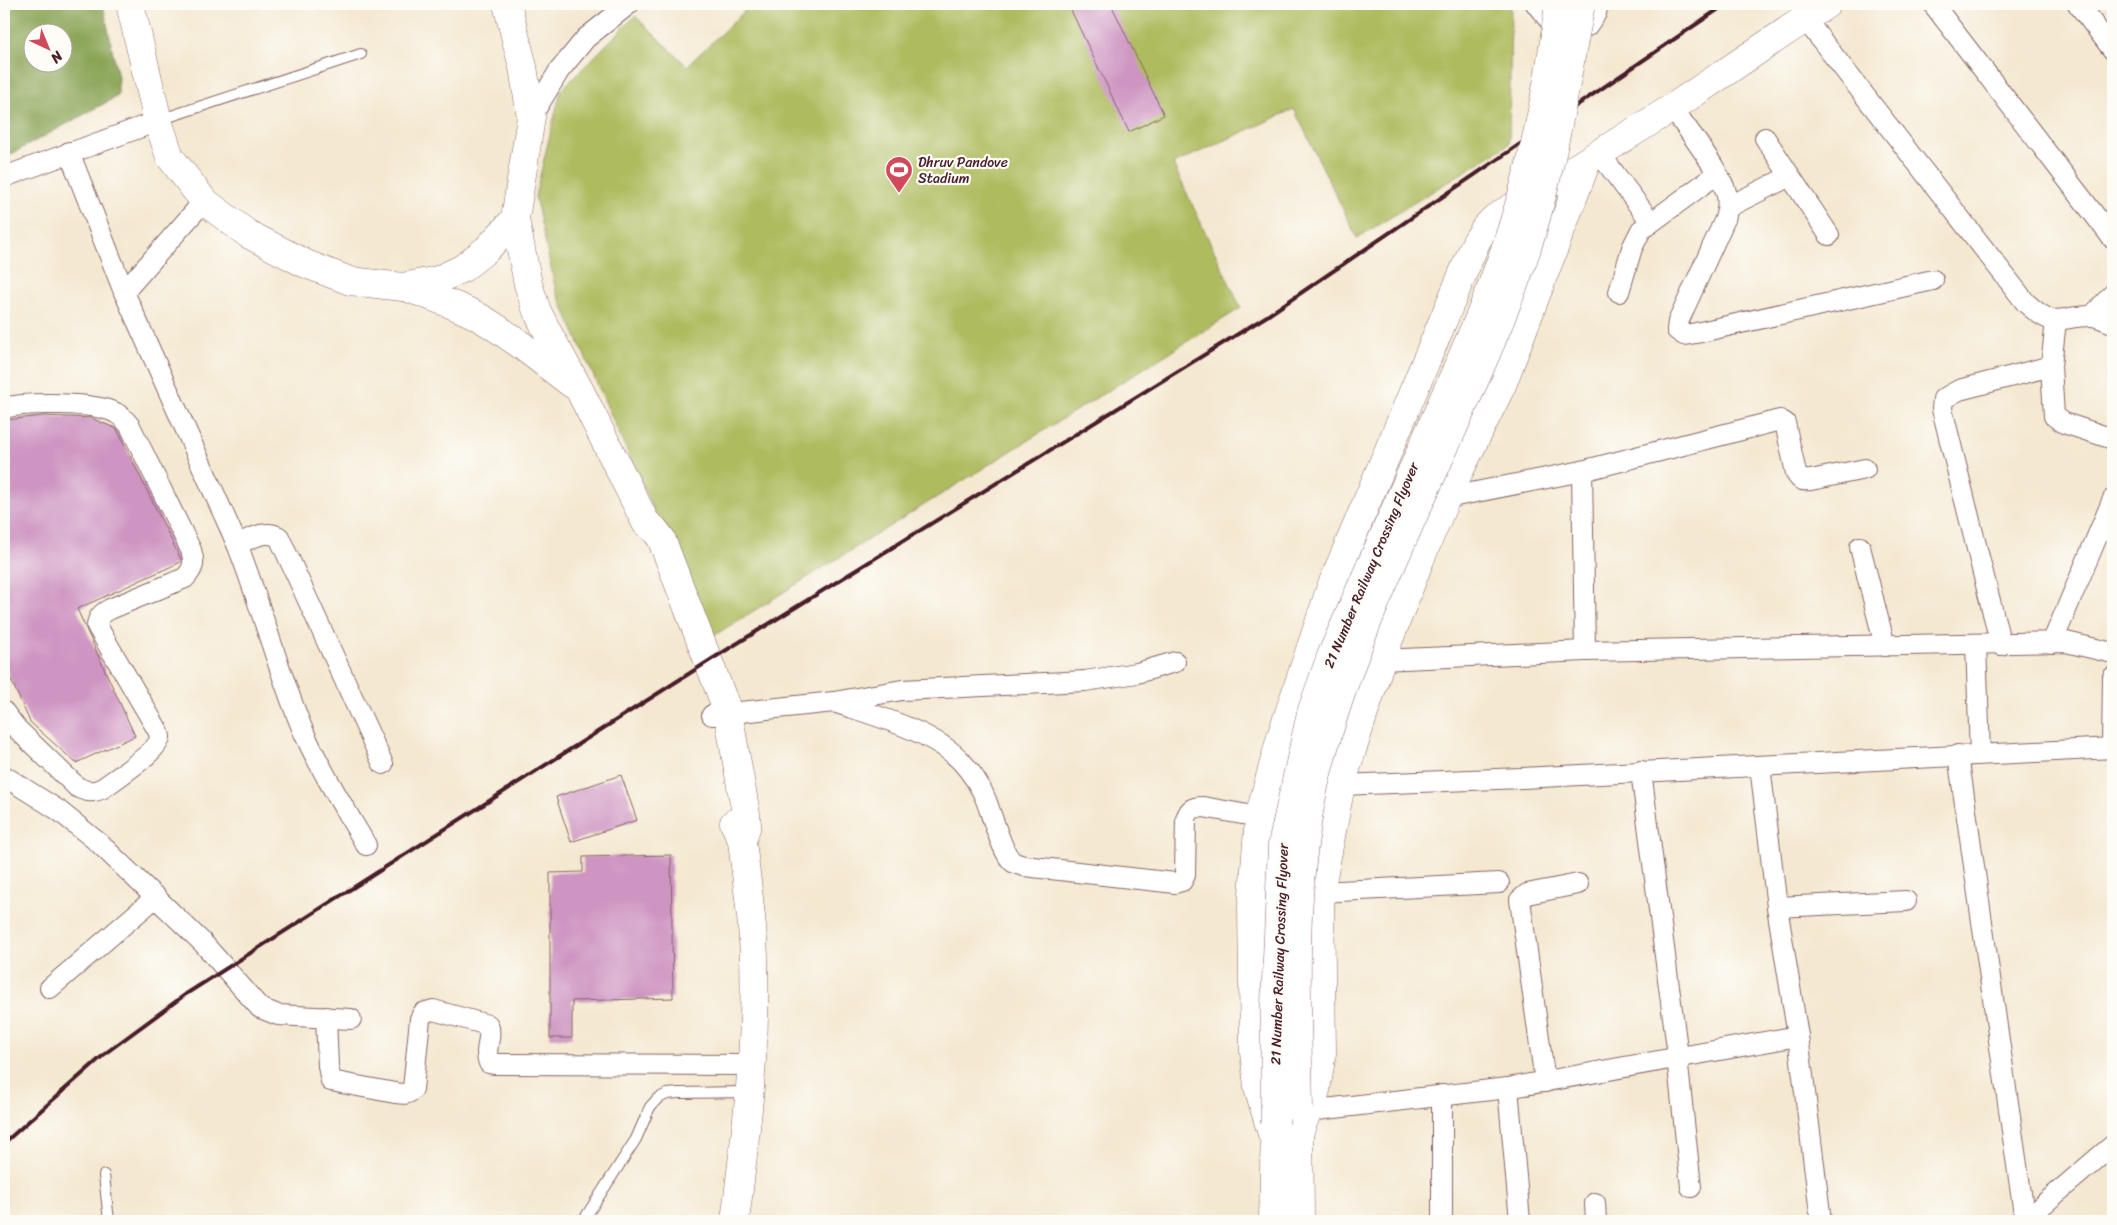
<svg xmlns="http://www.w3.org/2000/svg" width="2117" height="1225" viewBox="0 0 2117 1225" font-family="Sriracha,sans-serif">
<rect width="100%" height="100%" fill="#fdfcf7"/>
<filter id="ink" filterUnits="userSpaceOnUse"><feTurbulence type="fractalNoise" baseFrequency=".02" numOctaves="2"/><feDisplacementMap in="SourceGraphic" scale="10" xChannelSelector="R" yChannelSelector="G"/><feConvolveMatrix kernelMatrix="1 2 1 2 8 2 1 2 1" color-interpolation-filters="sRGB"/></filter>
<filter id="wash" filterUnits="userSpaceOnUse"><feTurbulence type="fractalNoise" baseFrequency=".0096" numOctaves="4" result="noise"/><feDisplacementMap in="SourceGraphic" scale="20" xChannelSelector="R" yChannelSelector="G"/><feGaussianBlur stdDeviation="1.12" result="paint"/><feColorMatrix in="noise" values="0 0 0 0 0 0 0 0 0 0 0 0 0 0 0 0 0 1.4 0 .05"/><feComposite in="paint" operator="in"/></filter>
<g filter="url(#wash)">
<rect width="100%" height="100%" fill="#f4e8d0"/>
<!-- green -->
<polygon fill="#aebc5f" stroke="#7c6e45" points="752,4 1511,4 1509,144 1357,238 1294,109 1173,164 1241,308 710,638 556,291 535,196 561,90 635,16 687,66"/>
<!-- forest -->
<path fill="#8aa456" stroke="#6a6240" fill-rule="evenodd" d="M4,4H103L118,78V96L4,158ZM32,32H62V62H32Z"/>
<g id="blocks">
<!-- building -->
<g fill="#ce94c2">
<polygon points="1068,4 1111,4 1164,115 1129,132"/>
<polygon points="44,416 91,418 117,429 181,560 181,562 77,609 135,736 76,763 30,722 4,664 4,420"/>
<polygon points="621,775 637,820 571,842 556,797"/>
<polygon points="671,855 673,998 572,1001 572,1038 550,1038 550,873 583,872 583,857"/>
</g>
</g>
</g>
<g filter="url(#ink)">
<use href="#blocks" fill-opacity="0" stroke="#866565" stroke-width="1"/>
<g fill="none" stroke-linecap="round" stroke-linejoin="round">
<defs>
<g id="lane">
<polyline points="159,120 361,54"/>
<polyline points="104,1175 109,1221"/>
<polyline points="583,1221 636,1139 650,1107 657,1099 667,1094 679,1093 748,1092"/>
</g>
<g id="street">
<polyline points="1536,4 1549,20 1587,26 1596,13 1598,4"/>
<polyline points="1933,4 2113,239"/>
<polyline points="2078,4 2113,50"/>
<path d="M1805,19L2026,303C2057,331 2057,316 2091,316C2098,316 2106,321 2113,323"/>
<path d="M1672,108C1686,127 1724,176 1727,196C1729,205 1727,211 1725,219L1678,322L1677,330L1684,335L1696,333L1933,280"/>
<polyline points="531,117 559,71 586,38 629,4"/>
<polyline points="1765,138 1829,235"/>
<path d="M69,152L124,292L237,544C262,607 278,673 305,735C322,773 345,809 366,845"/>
<polyline points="1600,154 1651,222"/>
<polyline points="4,177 158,121"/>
<polyline points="1728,207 1790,176"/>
<polyline points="124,292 204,201"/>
<polyline points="1619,292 1632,248 1641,230 1717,174"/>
<polyline points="2092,316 2113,294"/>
<polyline points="2056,321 2051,366 2054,416 2064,423 2113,439"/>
<path d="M4,408C26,402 96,402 116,413C122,416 126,421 130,426L191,550C195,563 194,568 185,578L110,609C102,613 98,617 97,626L157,729C158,731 160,734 160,737C159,751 115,779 103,788C93,793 87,792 77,787L17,729L4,712"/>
<polyline points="1582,471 1585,651"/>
<path d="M1446,498L1582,471L1780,420L1785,423L1796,473C1800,481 1803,481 1811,480L1865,469"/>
<path d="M237,544C251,539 265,529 279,537L383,764"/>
<polyline points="1860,547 1885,646"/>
<polyline points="2052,643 2113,499"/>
<polyline points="1976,644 1980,754"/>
<polyline points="2001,645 1942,409 1943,399 1959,390 2051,366"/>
<polyline points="1381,660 1585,651 2066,642 2113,653"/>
<path d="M834,702C873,715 933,731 961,761C972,773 980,785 986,800C991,813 1003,855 1013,862C1016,864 1021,865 1024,866L1175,883L1182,881L1185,875L1186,819C1189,809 1193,807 1203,807L1259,817"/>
<polyline points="712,715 834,702 902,690 1085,681 1137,673 1175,662"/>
<polyline points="2112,748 2113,677"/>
<polyline points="1958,755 2025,1221"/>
<polyline points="1760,766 1777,907 1798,1036 1821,1221"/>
<polyline points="1641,771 1678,1056 1677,1057 1691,1187"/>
<polyline points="4,776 58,810 99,843 203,943 260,1008 278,1015 351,1019"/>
<polyline points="1341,785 1522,778 2113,748"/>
<polyline points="1320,892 1499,883"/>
<polyline points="1777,907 1906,901"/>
<polyline points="50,988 156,897"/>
<path d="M326,1017L328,1066L331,1081L395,1093C403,1094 408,1095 413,1089L420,1019L423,1013L433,1010L488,1025C493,1037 483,1050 489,1063L496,1064L752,1065"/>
<polyline points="1545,1082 1520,900 1527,894 1578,884"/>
<polyline points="1508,1088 1520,1221"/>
<polyline points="1442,1095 1442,1221"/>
<polyline points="1308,1111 1508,1088 1798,1036"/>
<polyline points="1595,1203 1596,1221"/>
<polyline points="2024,1221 2113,1145"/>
</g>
<g id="secondary">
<polyline points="130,4 158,121 170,157 204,201 248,234 306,264 350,281 403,287 438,280 463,268 487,249 515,219"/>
<polyline points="507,4 523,67 531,117 515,219 528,284 537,311 547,331 579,389 646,523 654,529 661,538 728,712 746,814 747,825 742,840"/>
<path d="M405,287C429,296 454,304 477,316C511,335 541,361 572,384"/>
<path d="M734,823L742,840C746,879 753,919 754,958C757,1046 746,1134 735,1221"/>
<polyline points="1299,1133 1316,1090 1322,1053 1320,892 1341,785 1381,660 1420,560 1446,498 1502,385 1587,161"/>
<polyline points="1272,1134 1258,1087 1254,1051 1252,907 1259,817 1281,737 1331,587 1476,242 1485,228 1495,218 1672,108 1827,4"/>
</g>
<g id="primary">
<polyline points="1299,1109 1300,1221"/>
<polyline points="1273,1221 1275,1124"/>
</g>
</defs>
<!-- lane casing -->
<use href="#lane" stroke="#866565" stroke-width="12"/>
<!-- street casing -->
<use href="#street" stroke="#866565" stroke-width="22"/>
<!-- secondary casing -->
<use href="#secondary" stroke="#866565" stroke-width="29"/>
<!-- primary casing -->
<use href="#primary" stroke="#866565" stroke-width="29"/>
<!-- lane -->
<use href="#lane" stroke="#fff" stroke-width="10"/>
<!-- street -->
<use href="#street" stroke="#fff" stroke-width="20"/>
<!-- secondary -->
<use href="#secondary" stroke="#fff" stroke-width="28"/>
<!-- primary -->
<use href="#primary" stroke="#fff" stroke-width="28"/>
<!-- rail -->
<polyline stroke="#4a1f2b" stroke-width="4" points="4,1143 107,1052 186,994 712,659 1267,316 1726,4"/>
<defs>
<g id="primary-bridge">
<path d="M1299,1109C1297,997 1290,883 1317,774C1362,595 1460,436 1522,263C1551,180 1564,90 1581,4"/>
<path d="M1275,1124V1004L1282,845L1311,713L1331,656L1479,318C1491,289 1502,259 1512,228C1535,156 1550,79 1559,4"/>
</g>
</defs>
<!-- primary-bridge casing -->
<use href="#primary-bridge" stroke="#866565" stroke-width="29" stroke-linecap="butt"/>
<!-- primary-bridge -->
<use href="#primary-bridge" stroke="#fff" stroke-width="28"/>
</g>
</g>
<!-- icons -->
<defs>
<symbol id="stadium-pin" viewBox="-11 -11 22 30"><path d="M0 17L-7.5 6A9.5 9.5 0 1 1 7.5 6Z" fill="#d1495b" stroke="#fdfcf7"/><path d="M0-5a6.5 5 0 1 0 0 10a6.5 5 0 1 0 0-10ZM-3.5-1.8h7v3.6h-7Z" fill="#fff"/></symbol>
</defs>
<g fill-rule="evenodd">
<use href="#stadium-pin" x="883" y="154" width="32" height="43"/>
</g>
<g text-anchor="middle" stroke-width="4.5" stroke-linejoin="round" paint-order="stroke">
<!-- poi labels -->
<g font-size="14" fill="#4a1f2b" stroke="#fdfcf7" text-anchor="start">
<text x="918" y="167">Dhruv Pandove<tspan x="918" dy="16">Stadium</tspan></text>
</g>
<!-- street labels -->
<g font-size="14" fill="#4a1f2b" stroke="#fdfcf7">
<text transform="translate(1371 565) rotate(-67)" y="5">21 Number Railway Crossing Flyover</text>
<text transform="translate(1279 954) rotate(-88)" y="5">21 Number Railway Crossing Flyover</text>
</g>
</g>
<!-- margin -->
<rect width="2117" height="1225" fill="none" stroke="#fdfcf7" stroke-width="20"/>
<!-- north arrow -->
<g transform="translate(48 48) rotate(136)"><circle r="24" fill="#fdfcf7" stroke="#b5a4a5"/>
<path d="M0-4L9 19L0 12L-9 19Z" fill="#d1495b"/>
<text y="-8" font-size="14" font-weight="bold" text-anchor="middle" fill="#4a1f2b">N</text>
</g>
</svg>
